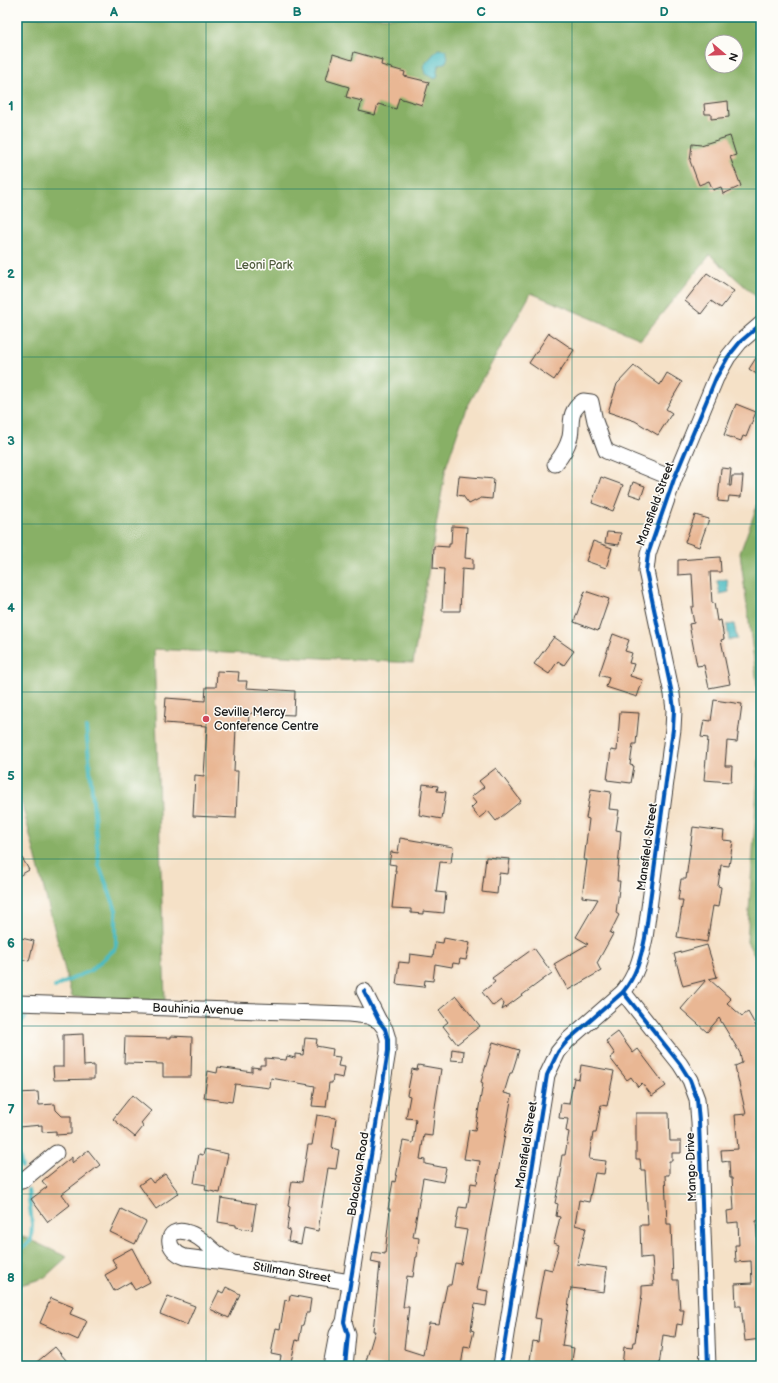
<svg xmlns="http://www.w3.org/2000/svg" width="778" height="1383" viewBox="0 0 778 1383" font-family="'Balsamiq Sans',sans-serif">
<rect width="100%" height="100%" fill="#fdfcf7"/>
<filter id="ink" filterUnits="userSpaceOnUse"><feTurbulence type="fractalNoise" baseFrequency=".025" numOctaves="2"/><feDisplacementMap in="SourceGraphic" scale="8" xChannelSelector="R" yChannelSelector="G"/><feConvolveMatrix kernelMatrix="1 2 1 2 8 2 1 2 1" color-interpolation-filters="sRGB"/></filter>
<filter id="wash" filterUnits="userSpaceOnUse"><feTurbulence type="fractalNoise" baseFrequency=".012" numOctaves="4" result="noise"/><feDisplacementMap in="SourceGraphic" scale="16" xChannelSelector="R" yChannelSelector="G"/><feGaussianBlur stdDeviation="0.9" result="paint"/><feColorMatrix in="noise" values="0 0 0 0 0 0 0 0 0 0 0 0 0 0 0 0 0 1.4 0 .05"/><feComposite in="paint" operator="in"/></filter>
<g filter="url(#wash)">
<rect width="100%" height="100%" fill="#f5e1c7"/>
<!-- forest -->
<g fill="#88b066" stroke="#526641" fill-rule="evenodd">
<path d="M17,17H761V301L710,255L641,339L531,293L465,411L446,467L413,663L154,649L165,1001L72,997L17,785ZM712,42H736V66H712Z"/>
<polygon points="761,495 761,714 740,553"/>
<polygon points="761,728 761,967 747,942"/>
<polygon points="24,1237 67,1257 44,1278 17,1286 17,1238"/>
</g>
<!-- water -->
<g fill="#4cbbc1" stroke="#346c6e">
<polygon points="438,49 446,50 448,57 446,62 438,66 437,72 438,75 437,78 434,79 425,74 423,66"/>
<polygon points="727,579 729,592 720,594 717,581"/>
<polygon points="734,624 737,639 729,640 727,625"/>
</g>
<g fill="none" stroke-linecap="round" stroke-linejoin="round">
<!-- stream -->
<g stroke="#4cbbc1" stroke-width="4">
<polyline points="55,987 91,970 116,948 116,910 99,865 86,728"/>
<polyline points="17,1030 17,1028 26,1016"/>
<polyline points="17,1149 22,1167"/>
<polyline points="17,1249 24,1247 31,1240 32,1224 28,1190"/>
</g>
</g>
<g id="blocks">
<!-- building -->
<g fill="#e9b794">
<polygon points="354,52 382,60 381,65 405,72 404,76 429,82 422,105 399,98 396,109 378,104 375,115 359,111 362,101 346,97 349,87 326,80 333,54 352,60"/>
<polygon points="728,101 729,117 711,119 711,114 705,114 704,104"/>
<polygon points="730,136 736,155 730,157 741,186 723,194 721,187 713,190 709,181 699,185 690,161 692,144 701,145"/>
<polygon points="707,273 734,291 721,308 711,301 701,314 685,301"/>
<polygon points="549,333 574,350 554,380 529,363"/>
<polygon points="761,350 761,377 749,369"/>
<polygon points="634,366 660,385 667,373 682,382 666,409 672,413 658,435 635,421 608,412 617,384"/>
<polygon points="736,404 756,412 746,437 743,436 741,441 724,435"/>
<polygon points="721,468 731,469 729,486 731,486 732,476 743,476 741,497 729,496 728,502 718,501"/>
<polygon points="459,476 494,479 492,499 481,498 469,504 463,496 457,495"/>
<polygon points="601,477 623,485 613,511 592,503"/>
<polygon points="633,482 645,486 641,498 629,494"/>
<polygon points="695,515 709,519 699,547 685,542"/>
<polygon points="452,526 467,527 465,558 473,559 473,570 462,569 460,611 442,611 444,569 433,568 434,546 449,547 449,544 451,544"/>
<polygon points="607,532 621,533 619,545 605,543"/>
<polygon points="593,541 612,548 606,568 586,561"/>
<polygon points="720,557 721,572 710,572 712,603 714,603 717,621 721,620 724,639 721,640 730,684 709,688 704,665 697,666 689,624 694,623 691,607 694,607 692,574 678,575 678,560"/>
<polygon points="585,591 609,599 598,631 574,622"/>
<polygon points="613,634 629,640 625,651 632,653 629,663 634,664 630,676 643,680 637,697 606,687 609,678 599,675"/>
<polygon points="554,637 574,651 564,665 558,661 549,674 534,664"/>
<polygon points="217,671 239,672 238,681 247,681 246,688 295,691 294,715 249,713 248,729 236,728 234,771 238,771 236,818 193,816 195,775 204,776 207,726 164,723 166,698 205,701 206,687 216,687"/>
<polygon points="714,700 742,704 737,742 727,741 725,766 732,766 731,782 704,780 708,738 701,737 704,720 711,721"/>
<polygon points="620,712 639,713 636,744 633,744 630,765 634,766 631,783 607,780 611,750 617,751"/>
<polygon points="496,768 521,801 496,821 488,811 479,818 471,808 476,803 471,797 484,787 479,781"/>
<polygon points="423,784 438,786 437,791 446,792 442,819 419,815"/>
<polygon points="591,789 611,792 609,809 619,810 616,830 621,831 617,881 620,881 616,913 619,915 610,933 613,934 597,963 601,971 568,990 554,964 588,944 576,937 598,899 582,897 587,860 584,860 589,819 586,818"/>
<polygon points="693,827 724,831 723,840 733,841 729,866 721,865 718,886 721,887 718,907 713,906 707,942 677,937 683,900 678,900 681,879 686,879"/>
<polygon points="400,838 453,847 451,863 440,862 436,892 446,893 444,913 423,911 423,914 411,913 411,909 392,908 396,871 395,871 396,865 389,864 391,852 398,853"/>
<polygon points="17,849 29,870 17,877"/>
<polygon points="486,857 510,859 508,874 499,873 497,894 482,892"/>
<polygon points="17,937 34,941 29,961 17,958"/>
<polygon points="444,938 470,943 466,960 460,959 459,964 453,963 452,967 435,964 433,981 425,980 424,987 396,984 399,962 409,963 410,954 433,957 435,942 443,943"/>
<polygon points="707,945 717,977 709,979 731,999 727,1003 742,1016 748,1012 761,1035 761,1220 756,1221 758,1245 761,1245 761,1339 745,1341 741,1306 736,1306 735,1284 752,1283 751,1261 736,1262 735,1245 739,1245 738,1222 728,1223 727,1211 734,1210 732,1178 730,1178 729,1161 722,1162 721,1150 738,1149 735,1115 746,1114 735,1066 742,1063 740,1053 719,1018 707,1032 681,1009 706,980 683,986 674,954"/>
<polygon points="534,948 552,973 502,1010 504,1004 501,1000 493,1006 482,992 495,982 492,978"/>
<polygon points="456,996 480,1026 457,1044 443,1026 448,1022 439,1010"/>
<polygon points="618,1032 633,1053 638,1049 666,1086 652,1096 642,1083 638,1087 631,1077 627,1080 610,1058 615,1054 606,1041"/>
<polygon points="83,1034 84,1066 94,1065 94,1079 54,1080 53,1067 63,1067 63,1035"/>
<polygon points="171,1036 192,1037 191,1077 163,1077 163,1064 124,1063 125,1037 171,1038"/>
<polygon points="305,1038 317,1039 316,1046 333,1049 332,1056 340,1057 338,1066 345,1067 343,1078 333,1076 332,1083 329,1083 326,1107 312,1106 315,1086 271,1078 270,1088 235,1084 232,1102 204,1098 208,1071 217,1073 218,1067 252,1072 252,1067 260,1068 260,1065 265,1065 265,1058 286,1060 287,1056 295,1058 295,1054 303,1055"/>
<polygon points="493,1042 519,1050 512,1073 510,1073 504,1093 512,1095 477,1289 488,1291 486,1306 475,1304 471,1330 474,1331 470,1348 464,1347 461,1366 383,1366 366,1361 375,1331 373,1331 380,1264 371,1262 373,1252 385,1254 390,1209 388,1209 393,1181 395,1182 403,1141 413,1143 416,1119 406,1118 410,1096 407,1095 412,1069 417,1070 418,1065 441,1069 435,1107 432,1136 424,1135 420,1159 425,1160 425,1164 446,1168 443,1182 423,1178 413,1237 419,1238 417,1257 416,1257 413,1277 407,1276 403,1307 409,1307 404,1349 423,1355 429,1323 439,1324 447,1285 451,1285 455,1263 461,1264 467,1230 455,1228 459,1207 467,1208 471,1183 477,1184 480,1161 464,1159 469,1130 475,1131 483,1083 481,1082"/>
<polygon points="452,1049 464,1051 463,1061 451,1060"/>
<polygon points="581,1065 614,1071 607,1106 601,1105 596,1133 593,1133 589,1159 606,1161 604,1174 595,1173 589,1202 579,1200 575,1225 586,1228 577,1264 607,1268 604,1292 571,1288 562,1346 574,1348 571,1366 529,1366 533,1341 538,1342 541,1319 535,1318 544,1268 552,1270 559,1245 554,1243 560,1217 556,1216 558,1204 555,1203 562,1168 560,1167 562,1155 565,1155 569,1132 566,1131 568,1119 559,1118 561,1103 569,1104 574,1078 579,1079"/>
<polygon points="38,1092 39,1105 55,1104 56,1110 62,1116 71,1116 71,1134 56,1135 56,1131 42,1132 42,1125 18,1127 17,1093"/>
<polygon points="132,1095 151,1111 141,1123 143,1127 135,1137 113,1119"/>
<polygon points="636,1113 669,1113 670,1141 681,1141 681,1153 672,1153 672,1161 669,1161 669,1175 665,1175 667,1224 671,1224 673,1280 678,1280 680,1310 684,1310 682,1325 677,1324 675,1337 663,1335 659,1366 622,1366 624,1347 632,1348 633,1342 635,1342 642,1294 642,1286 654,1285 652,1257 641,1258 640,1225 648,1225 645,1170 641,1170 640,1159 636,1159"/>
<polygon points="317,1115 336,1118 332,1148 339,1150 336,1169 328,1168 318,1231 304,1228 301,1244 288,1241 290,1230 287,1229 290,1207 288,1206 292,1181 302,1182 308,1145 312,1145"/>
<polygon points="205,1149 228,1154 220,1193 205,1190 206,1185 194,1183 199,1154 203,1155"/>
<polygon points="88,1150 100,1165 62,1194 70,1205 48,1222 31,1199 47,1187 42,1181 72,1157 72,1163"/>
<polygon points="165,1174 179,1193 156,1209 139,1185 149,1178 153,1183"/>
<polygon points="221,1198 256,1204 252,1230 236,1227 236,1225 218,1222"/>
<polygon points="121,1209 146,1222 135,1244 110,1232"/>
<polygon points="132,1248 150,1282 135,1290 130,1282 114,1291 105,1275 117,1268 112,1259"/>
<polygon points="226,1287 240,1294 229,1318 210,1309 219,1291 223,1293"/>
<polygon points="290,1295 311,1299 309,1313 306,1313 303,1325 302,1325 299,1341 296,1340 290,1366 279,1366 281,1356 271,1354 276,1328 280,1329 285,1300 289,1301"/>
<polygon points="168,1296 195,1306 187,1325 160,1314"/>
<polygon points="51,1298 73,1307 70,1314 87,1321 78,1340 40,1323"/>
<polygon points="55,1347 71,1366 32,1366"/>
</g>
</g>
</g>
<g filter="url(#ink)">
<use href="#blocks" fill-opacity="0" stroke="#3d3a36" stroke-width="1"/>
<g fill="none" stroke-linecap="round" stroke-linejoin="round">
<defs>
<g id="minor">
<path d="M555,464C562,456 567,448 570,437C573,422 567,413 583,401L591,402L595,421L606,451L674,479"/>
<polyline points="623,992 680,1064 690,1080 697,1099 699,1122 708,1366"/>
<polyline points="17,1003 349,1014 368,1016 379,1021"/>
<polyline points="17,1182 22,1181 56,1153"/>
<path d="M233,1263C229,1261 225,1259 222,1257C211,1249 200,1235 186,1232C165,1227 164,1250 185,1257L233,1263L350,1282"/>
<polyline points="331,1366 337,1334 344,1322"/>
<polyline points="345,1366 348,1335 344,1322 388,1051 388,1039 385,1029 379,1021 364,991"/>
<path d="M501,1366L547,1075L558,1052L568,1040L623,992C636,976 641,958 645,938L673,729L674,710L672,694L646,571L648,554L674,479L716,378L728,357L740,342L761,324"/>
</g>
</defs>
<!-- minor casing -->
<use href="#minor" stroke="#3d3a36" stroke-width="17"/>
<!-- minor -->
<use href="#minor" stroke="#fff" stroke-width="15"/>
<defs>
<g id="cycleway">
<polyline points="623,992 680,1064 690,1080 697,1099 699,1122 708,1366"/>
<polyline points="345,1366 348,1335 344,1322 388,1051 388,1039 385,1029 379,1021 364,991"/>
<path d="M501,1366L547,1075L558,1052L568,1040L623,992C636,976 641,958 645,938L673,729L674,710L672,694L646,571L648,554L674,479L716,378L728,357L740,342L761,324"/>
</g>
</defs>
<!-- cycleway casing -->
<use href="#cycleway" stroke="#fdfcf7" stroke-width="6"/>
<!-- cycleway -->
<use href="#cycleway" stroke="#0057b8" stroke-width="4"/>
</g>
</g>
<!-- grid -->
<path fill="none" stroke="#0f766e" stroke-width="1" stroke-opacity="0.55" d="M206,17V1366M389,17V1366M572,17V1366M17,189H761M17,357H761M17,524H761M17,692H761M17,859H761M17,1026H761M17,1194H761"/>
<!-- markers -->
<circle fill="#d1495b" stroke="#fdfcf7" stroke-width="1.5" cx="206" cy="719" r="4"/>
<g text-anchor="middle" stroke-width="3" stroke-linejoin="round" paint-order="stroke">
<!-- park labels -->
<g font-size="12" fill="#4e5a3b" stroke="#fdfcf7">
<text x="264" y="269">Leoni Park</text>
</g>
<!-- street labels -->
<g font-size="12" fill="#1c1c1c" stroke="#fdfcf7">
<text transform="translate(655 504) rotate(-70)" y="4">Mansfield Street</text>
<text transform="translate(647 847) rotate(-82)" y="4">Mansfield Street</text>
<text transform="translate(198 1009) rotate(2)" y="4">Bauhinia Avenue</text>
<text transform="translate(526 1145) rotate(-81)" y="4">Mansfield Street</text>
<text transform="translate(691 1167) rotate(-92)" y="4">Mango Drive</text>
<text transform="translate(358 1174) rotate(-81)" y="4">Balaclava Road</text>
<text transform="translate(292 1272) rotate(9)" y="4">Stillman Street</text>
</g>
<!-- poi labels -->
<g font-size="12" fill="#1c1c1c" stroke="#fdfcf7" text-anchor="start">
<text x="214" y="716">Seville Mercy<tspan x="214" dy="14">Conference Centre</tspan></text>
</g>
</g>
<!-- margin -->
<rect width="778" height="1383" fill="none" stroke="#fdfcf7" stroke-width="44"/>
<!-- north arrow -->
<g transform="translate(724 54) rotate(109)"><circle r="19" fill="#fdfcf7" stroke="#a3a29f"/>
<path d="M0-3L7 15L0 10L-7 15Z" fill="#d1495b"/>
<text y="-6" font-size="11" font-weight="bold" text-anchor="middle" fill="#1c1c1c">N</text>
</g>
<rect x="22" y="22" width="734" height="1339" fill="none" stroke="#0f766e" stroke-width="1.5"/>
<g font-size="13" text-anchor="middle" font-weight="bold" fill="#0f766e">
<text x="114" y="16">A</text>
<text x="297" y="16">B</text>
<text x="481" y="16">C</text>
<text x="664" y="16">D</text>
<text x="11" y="110">1</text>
<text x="11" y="278">2</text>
<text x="11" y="445">3</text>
<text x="11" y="612">4</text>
<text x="11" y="780">5</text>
<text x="11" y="947">6</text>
<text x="11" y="1114">7</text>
<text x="11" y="1282">8</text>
</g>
</svg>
